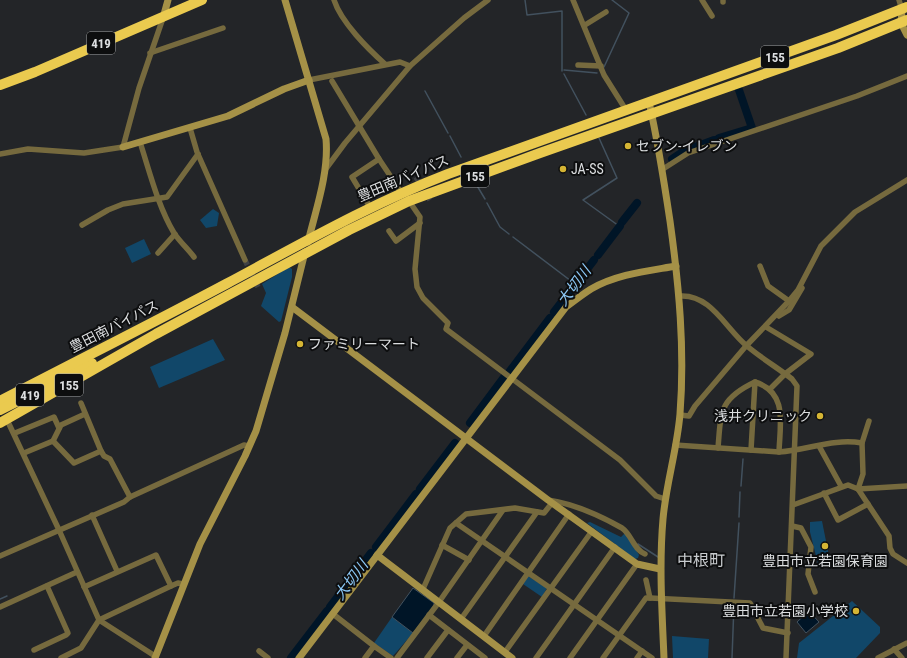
<svg xmlns="http://www.w3.org/2000/svg" width="907" height="658" viewBox="0 0 907 658" font-family="'Roboto Condensed','Noto Sans JP',sans-serif">
<rect width="100%" height="100%" fill="#232528"/>
<!-- green -->
<g fill="#114769">
<polygon points="213,209 219,213 217,226 206,228 200,220"/>
<polygon points="144,239 151,254 132,263 125,248"/>
<polygon points="289,267 292,269 292,277 281,321 279,322 261,306 266,293 262,284"/>
<polygon points="213,339 225,360 159,388 150,367"/>
<polygon points="822,521 830,561 818,564 810,532 810,522"/>
<polygon points="590,522 621,537 626,532 639,555 638,558 635,559 587,523"/>
<polygon points="528,576 547,588 542,597 523,584"/>
<polygon points="852,601 880,627 880,633 856,658 797,658 799,643"/>
<polygon points="392,617 413,633 393,656 374,643"/>
<polygon points="672,636 709,639 708,658 673,658"/>
</g>
<!-- water -->
<g fill="#001527" stroke="#42515e">
<polygon points="413,588 434,603 434,607 413,633 392,617"/>
<polygon points="809,611 819,622 806,633 797,622"/>
</g>
<g fill="none" stroke-linecap="round" stroke-linejoin="round">
<!-- stream -->
<g stroke="#42515e" stroke-width="1.5">
<polyline points="525,0 527,15 562,11 562,71"/>
<polyline points="604,67 629,13 612,0"/>
<polyline points="564,70 597,73"/>
<polyline points="564,74 586,115"/>
<polyline points="425,91 448,133"/>
<polyline points="450,136 461,157"/>
<polyline points="599,138 617,178 583,200 619,226"/>
<polyline points="476,184 485,199"/>
<polyline points="487,203 500,227 509,234"/>
<polyline points="513,237 575,284"/>
<polyline points="741,486 743,459"/>
<polyline points="739,517 740,492"/>
<polyline points="638,544 658,557"/>
<polyline points="734,598 739,523"/>
<polyline points="0,599 7,596"/>
<polyline points="732,658 734,604"/>
</g>
<!-- river -->
<g stroke="#001527" stroke-width="8">
<polyline points="719,138 752,128 739,90"/>
<polyline points="672,159 684,151 714,140"/>
<polyline points="622,222 637,203"/>
<polyline points="598,255 620,226"/>
<polyline points="554,312 594,260"/>
<polyline points="510,371 550,318"/>
<polyline points="470,423 505,376"/>
<polyline points="420,489 455,443"/>
<polyline points="376,547 416,494"/>
<polyline points="330,607 371,553"/>
<polyline points="291,658 327,611"/>
</g>
<!-- street-tunnel -->
<g stroke="#3f4144" stroke-width="5.5" stroke-dasharray="5.5 3" stroke-linecap="butt">
<polyline points="416,177 430,200"/>
<polyline points="245,260 258,287"/>
</g>
<!-- street -->
<g stroke="#766a3e" stroke-width="5.5">
<path d="M334,0C341,22 368,49 385,64"/>
<polyline points="573,0 604,75 626,110"/>
<polyline points="702,0 712,16"/>
<polyline points="723,0 723,2"/>
<polyline points="899,0 902,10"/>
<polyline points="585,25 606,12"/>
<polyline points="150,53 223,28"/>
<polyline points="578,65 601,66"/>
<polyline points="309,80 400,62 410,66"/>
<polyline points="332,81 379,159 401,192"/>
<polyline points="190,128 197,152 245,260"/>
<path d="M140,142C150,173 158,206 174,233C180,242 188,249 194,257"/>
<polyline points="0,154 28,149 84,153 123,147 139,88 163,18"/>
<polyline points="663,169 688,153 857,96 907,76"/>
<polyline points="325,170 345,143 410,66 464,18 488,0"/>
<polyline points="409,201 420,217 415,269 417,287 423,298 448,323 446,329 620,460 656,496 665,499"/>
<polyline points="370,207 352,177 379,159"/>
<polyline points="82,225 108,210 123,204 167,197 198,154"/>
<polyline points="389,231 396,241 420,223"/>
<polyline points="158,253 175,234"/>
<polyline points="760,266 768,286 789,301"/>
<path d="M680,296C711,294 726,329 747,346C761,358 778,368 792,379L797,386L786,658"/>
<polyline points="779,316 789,310 802,288"/>
<polyline points="766,327 811,354 785,374 770,389"/>
<polyline points="81,403 101,451 104,456 110,459 130,497"/>
<polyline points="680,415 689,416 695,406 746,346 789,301 798,290 821,246 855,212 907,180"/>
<polyline points="9,424 59,530 99,620 155,656"/>
<polyline points="15,433 54,417 59,428"/>
<polyline points="53,441 74,463 101,451"/>
<polyline points="862,443 869,421"/>
<path d="M675,445L779,452C809,450 833,438 862,443L863,474L858,489"/>
<polyline points="819,446 841,486"/>
<path d="M718,448C721,412 719,399 755,382C788,392 780,424 779,452"/>
<polyline points="751,450 755,382"/>
<polyline points="24,453 53,441 61,425 85,414"/>
<polyline points="858,489 889,536 890,548 893,554 907,563"/>
<polyline points="824,493 838,520 868,504"/>
<path d="M548,500C575,504 599,515 622,528C632,535 633,549 645,554"/>
<polyline points="793,505 848,485 858,489 907,486"/>
<polyline points="92,515 117,571"/>
<polyline points="456,523 652,658"/>
<polyline points="792,526 801,528 811,547 808,574 815,592"/>
<polyline points="442,545 469,560"/>
<polyline points="0,556 124,502 130,497 244,445 249,446"/>
<polyline points="646,580 650,598"/>
<polyline points="84,587 156,555 171,586"/>
<polyline points="423,589 450,528 466,514 515,508 544,513 552,503"/>
<polyline points="0,607 77,572"/>
<polyline points="333,614 374,646"/>
<polyline points="429,615 485,658"/>
<polyline points="461,619 537,512"/>
<polyline points="484,636 569,514"/>
<polyline points="894,649 902,658"/>
<polyline points="34,650 66,635 68,633 47,586"/>
<polyline points="259,651 268,658"/>
<polyline points="505,652 592,531"/>
<polyline points="61,658 81,648 99,620 171,586 178,583 183,584"/>
<polyline points="365,658 374,646 391,658"/>
<polyline points="397,658 439,602 503,510"/>
<polyline points="427,658 448,630"/>
<polyline points="457,658 467,645"/>
<polyline points="536,658 615,547"/>
<polyline points="570,658 637,564"/>
<polyline points="603,658 646,598 650,598 750,603 763,628 788,633"/>
<polyline points="637,658 642,651"/>
<polyline points="878,658 907,643"/>
</g>
<!-- secondary -->
<g stroke="#a59147" stroke-width="7">
<path d="M285,0L326,139C329,173 316,209 308,242"/>
<polyline points="902,10 901,23 907,35"/>
<polyline points="163,18 168,0"/>
<path d="M649,102C658,142 664,181 670,221C679,286 685,349 680,414C677,450 666,484 663,519C659,565 662,611 664,658"/>
<polyline points="123,147 228,116 284,89 309,80"/>
<polyline points="292,307 548,500 637,564 660,569"/>
<polyline points="377,555 512,658"/>
<polyline points="155,658 200,544 245,456 256,431 285,333 305,252"/>
<path d="M299,658L566,307C574,301 583,294 591,289C617,274 648,271 676,266"/>
</g>
<!-- highway -->
<g stroke="#eaca4f" stroke-width="10">
<polyline points="0,85 35,72 202,0"/>
<polyline points="60,380 92,363"/>
<path d="M0,401C75,362 151,324 226,284C299,245 370,204 448,174L836,35L907,7"/>
<polyline points="0,423 156,334 349,230 409,201 540,153 838,48 907,20"/>
</g>
<!-- highway-bridge -->
<polyline stroke="#eaca4f" stroke-width="10" points="0,410 60,380"/>
</g>
<!-- markers -->
<g fill="#d5b534" stroke="#0d0e0f" stroke-width="1.5">
<circle cx="628" cy="146" r="4"/>
<circle cx="563" cy="169" r="4"/>
<circle cx="300" cy="344" r="4"/>
<circle cx="820" cy="416" r="4"/>
<circle cx="825" cy="546" r="4"/>
<circle cx="856" cy="611" r="4"/>
</g>
<g text-anchor="middle" stroke-width="4" stroke-linejoin="round" paint-order="stroke">
<!-- shield labels -->
<g fill="#0d0e0f" stroke="#9ea0a1" stroke-width="1">
<rect x="87" y="32" width="28" height="22" rx="3"/>
<rect x="761" y="46" width="28" height="22" rx="3"/>
<rect x="461" y="165" width="28" height="22" rx="3"/>
<rect x="55" y="374" width="28" height="22" rx="3"/>
<rect x="16" y="384" width="28" height="22" rx="3"/>
</g>
<g font-size="13" font-weight="bold" fill="#dcdee0">
<text x="101" y="48">419</text>
<text x="775" y="62">155</text>
<text x="475" y="181">155</text>
<text x="69" y="390">155</text>
<text x="30" y="400">419</text>
</g>
<!-- poi labels -->
<g font-size="14" fill="#dcdee0" stroke="#0d0e0f" text-anchor="start">
<text x="636" y="151">セブン-イレブン</text>
<text x="571" y="174">JA-SS</text>
<text x="308" y="349">ファミリーマート</text>
<text x="812" y="421" text-anchor="end">浅井クリニック</text>
<text x="825" y="566" text-anchor="middle">豊田市立若園保育園</text>
<text x="848" y="616" text-anchor="end">豊田市立若園小学校</text>
</g>
<!-- street labels -->
<g font-size="14" fill="#dcdee0" stroke="#0d0e0f">
<text transform="translate(403 178) rotate(-23)" y="5">豊田南バイパス</text>
<text transform="translate(114 326) rotate(-27)" y="5">豊田南バイパス</text>
</g>
<!-- water labels -->
<g font-size="15" font-style="italic" fill="#8cc8f6" stroke="#0d0e0f">
<text transform="translate(574 286) rotate(-53)" y="5">大切川</text>
<text transform="translate(351 580) rotate(-53)" y="5">大切川</text>
</g>
<!-- quarter labels -->
<g font-size="16" fill="#c8cbce" stroke="#0d0e0f">
<text x="701" y="566">中根町</text>
</g>
</g>
</svg>
